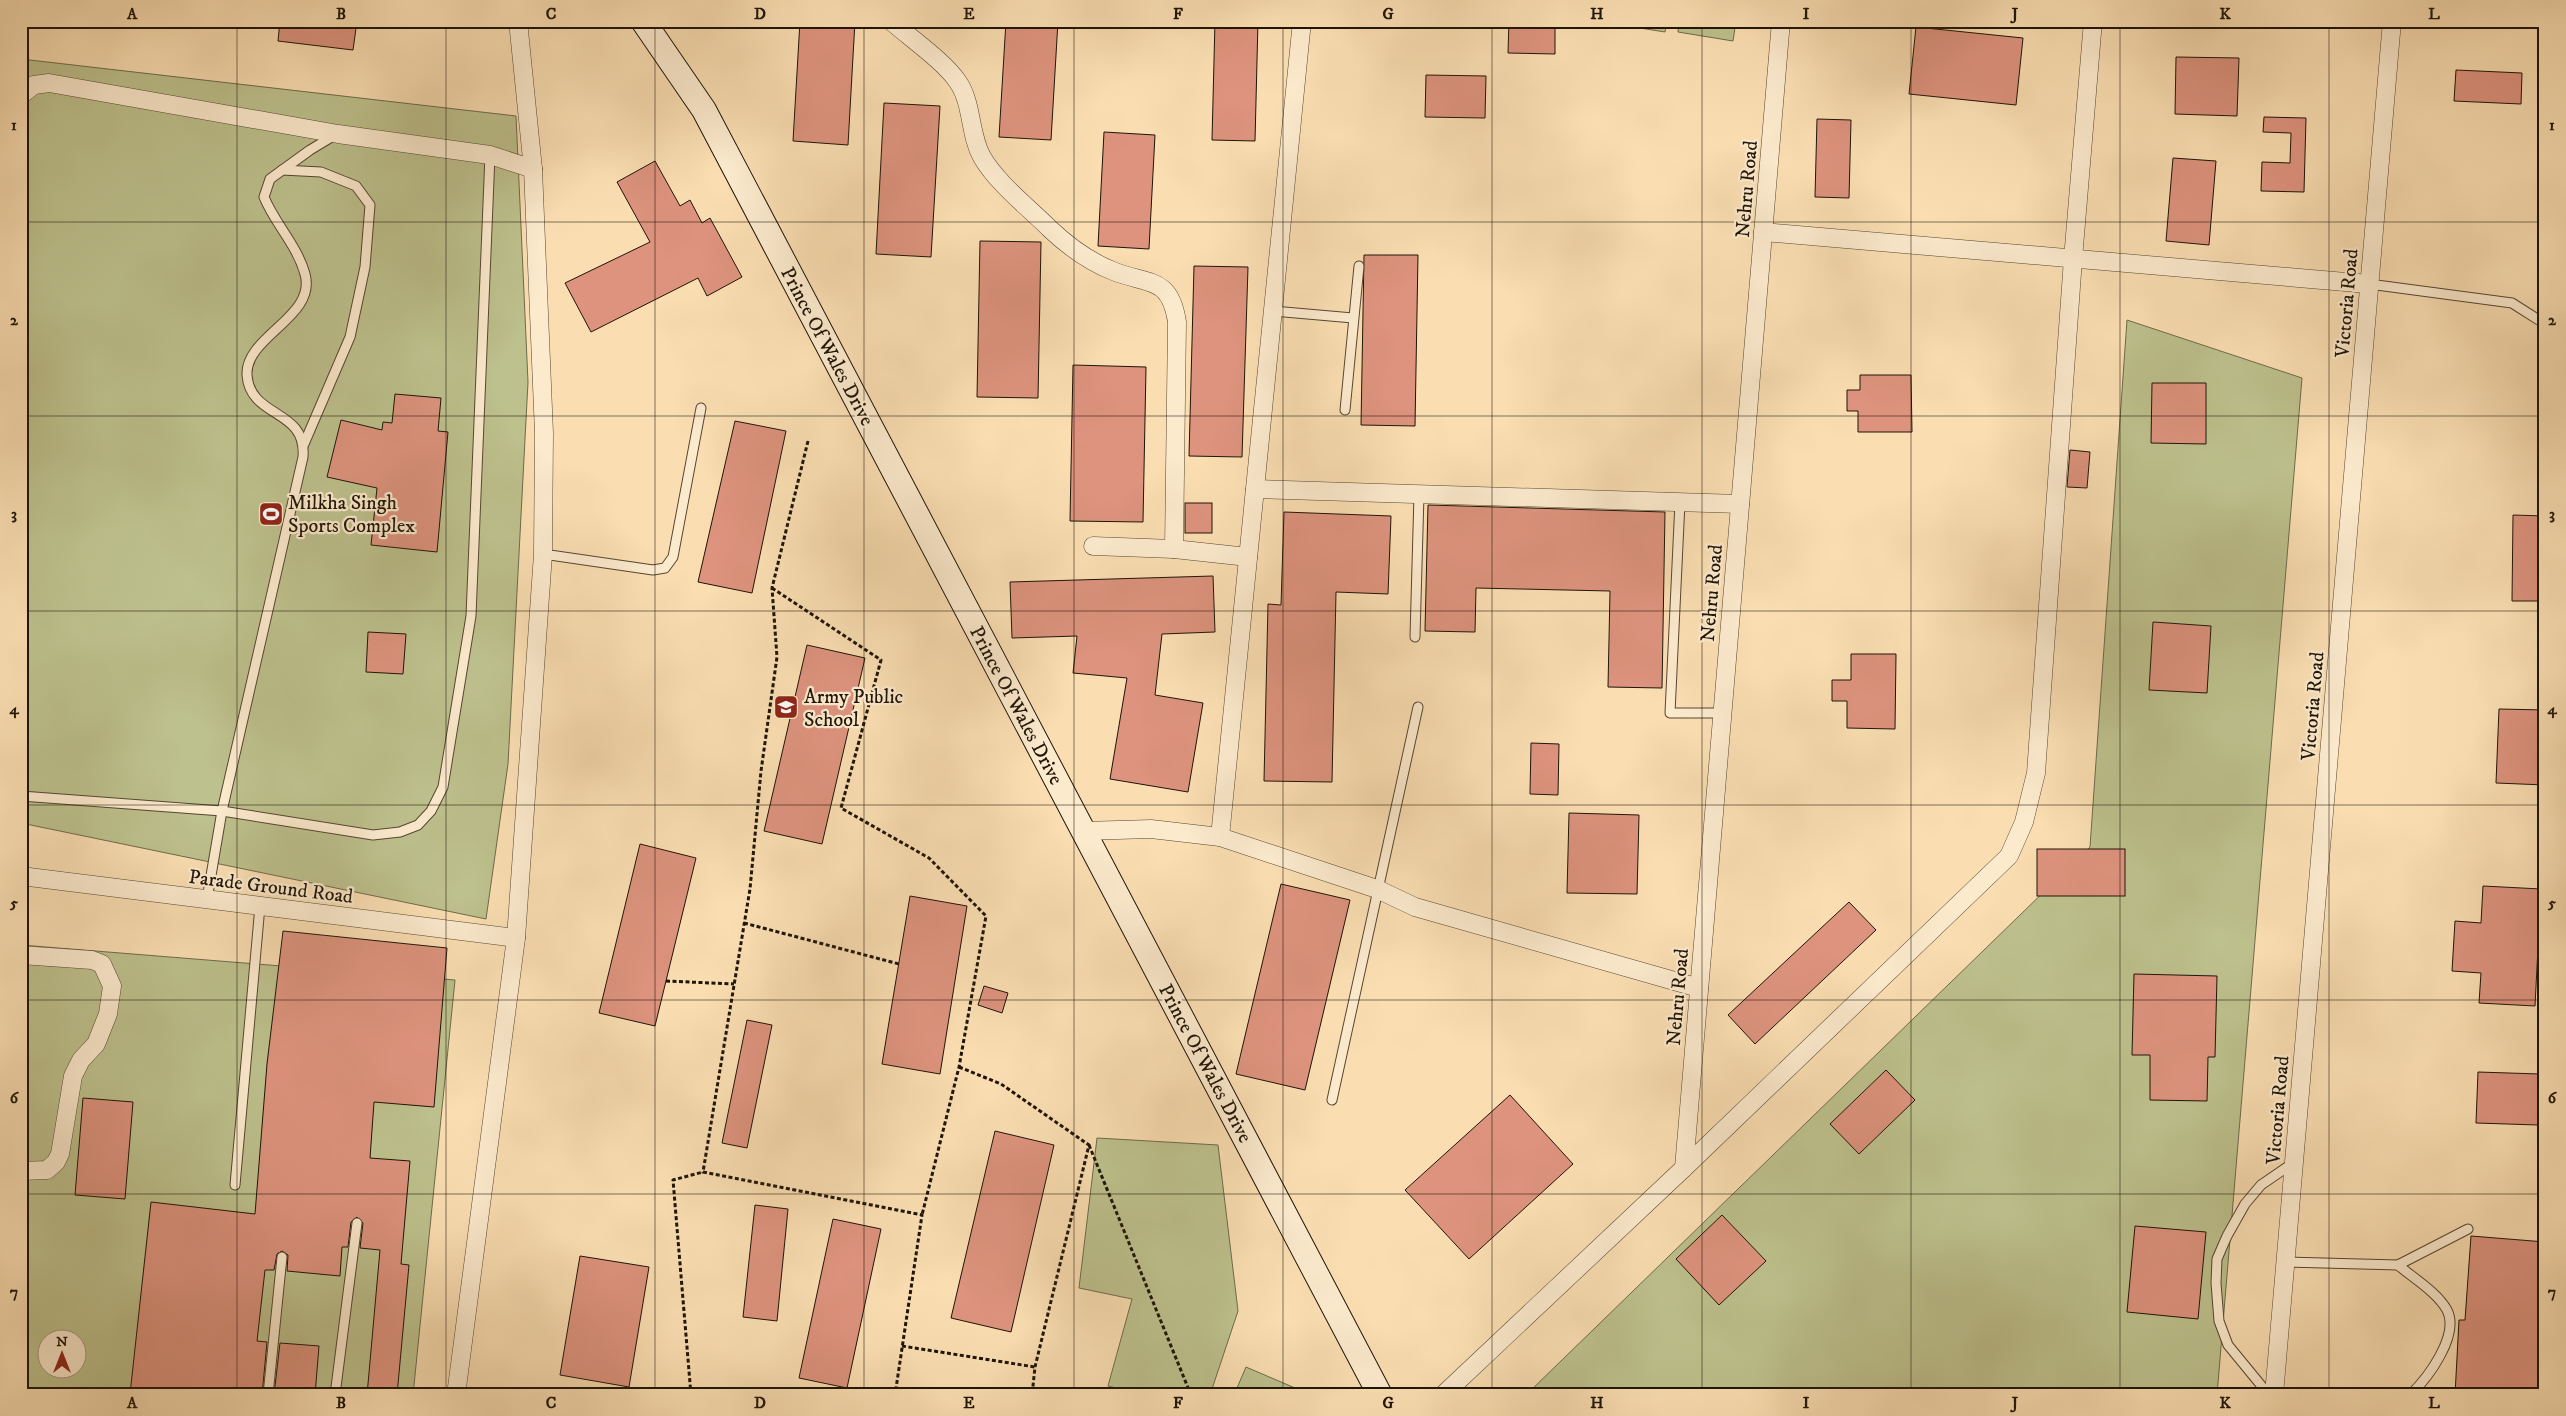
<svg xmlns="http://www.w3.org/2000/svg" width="2566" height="1416" viewBox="0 0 2566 1416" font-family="'IM FELL DW Pica',serif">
<rect width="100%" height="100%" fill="#fadeb2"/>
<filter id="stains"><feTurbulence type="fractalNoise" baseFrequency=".004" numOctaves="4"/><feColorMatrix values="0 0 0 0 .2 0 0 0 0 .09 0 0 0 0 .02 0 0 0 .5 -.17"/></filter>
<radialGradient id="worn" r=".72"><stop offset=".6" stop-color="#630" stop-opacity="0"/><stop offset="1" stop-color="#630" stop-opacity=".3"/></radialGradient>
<!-- green -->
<g fill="#bdc18d" stroke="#6e6a4a" fill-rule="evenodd">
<polygon points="1615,21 1667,21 1665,32 1615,24"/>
<polygon points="1679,21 1736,21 1733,41 1678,32"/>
<polygon points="21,59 516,116 528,382 508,764 486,919 21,823"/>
<polygon points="2127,320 2302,378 2217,1395 1526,1395 2090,847"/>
<path d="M21,945L455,980L413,1395H21ZM48,1338H78V1368H48Z"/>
<polygon points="1097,1138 1218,1145 1238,1311 1210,1395 1145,1395 1108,1386 1132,1299 1079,1288"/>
<polygon points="1246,1367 1302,1391 1300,1395 1234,1395"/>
</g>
<!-- building -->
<g fill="#dd937e" stroke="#1e1407">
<polygon points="280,21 357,21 353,50 278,41"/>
<polygon points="800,21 855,21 848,145 793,141"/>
<polygon points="1006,21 1058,21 1051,140 999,137"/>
<polygon points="1215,21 1258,21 1255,141 1212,140"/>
<polygon points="1509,21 1555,21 1555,54 1508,53"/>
<polygon points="1916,27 2023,38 2016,105 1909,94"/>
<polygon points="2176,57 2239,58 2237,116 2175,114"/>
<polygon points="2456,70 2522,73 2521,104 2454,101"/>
<polygon points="1426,75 1486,76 1485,118 1425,117"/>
<polygon points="884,103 940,106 931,257 876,254"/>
<polygon points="2264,117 2306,118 2304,192 2261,191 2262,162 2290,163 2291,133 2263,132"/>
<polygon points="1817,119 1851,120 1849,198 1815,197"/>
<polygon points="1104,132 1155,135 1149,249 1098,246"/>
<polygon points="2173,158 2216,161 2209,245 2166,241"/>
<polygon points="655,161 680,206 690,200 702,223 710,218 742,277 707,296 698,278 591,332 565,283 650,242 617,182"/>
<polygon points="980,241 1041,242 1038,398 977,397"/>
<polygon points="1364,255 1418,255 1415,426 1361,425"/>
<polygon points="1194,266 1248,267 1242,457 1189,456"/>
<polygon points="1073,365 1146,367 1143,522 1070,521"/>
<polygon points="1860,375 1911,375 1912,432 1858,432 1858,411 1847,411 1847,390 1860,390"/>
<polygon points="2152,383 2206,383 2206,444 2151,443"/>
<polygon points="395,394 441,398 438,431 448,432 437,552 371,545 377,488 327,477 341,420 382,430 383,422 392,423"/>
<polygon points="735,421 786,431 752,593 698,582"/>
<polygon points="2070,450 2090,452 2087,488 2067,487"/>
<rect x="1185" y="503" width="27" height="30"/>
<polygon points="1428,505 1665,512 1662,688 1608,687 1610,591 1476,588 1475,632 1425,631"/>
<polygon points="1284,512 1391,516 1388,594 1336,592 1332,782 1264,781 1268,604 1281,605"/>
<polygon points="2513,515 2545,516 2545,601 2512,601"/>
<polygon points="1213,576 1215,632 1162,634 1155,695 1203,703 1188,792 1110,779 1127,678 1073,673 1077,636 1012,638 1010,582"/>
<polygon points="2153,622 2211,626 2207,693 2149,690"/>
<polygon points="368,632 406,634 403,674 366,672"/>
<polygon points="807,645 865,658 822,844 764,831"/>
<polygon points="1851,654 1896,654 1895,729 1847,728 1847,701 1832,701 1832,680 1851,680"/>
<polygon points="2499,709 2545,710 2545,785 2496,783"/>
<polygon points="1531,743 1559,744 1558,795 1530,794"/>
<polygon points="1569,813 1639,815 1637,894 1567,893"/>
<polygon points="640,844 696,858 655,1026 599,1013"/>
<rect x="2037" y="849" width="88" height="47"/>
<polygon points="1281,884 1350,900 1305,1090 1236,1074"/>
<polygon points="2483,886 2541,889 2535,1006 2479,1003 2481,973 2452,971 2455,921 2481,923"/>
<polygon points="910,896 967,906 940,1074 882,1064"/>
<polygon points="1849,902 1876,930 1755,1044 1728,1015"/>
<polygon points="283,931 447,948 434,1107 374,1102 370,1158 410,1161 401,1264 409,1265 397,1395 367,1395 380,1250 360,1248 363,1223 357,1217 351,1222 348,1247 342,1247 340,1276 287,1271 288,1255 282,1251 277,1254 274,1270 265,1270 257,1341 267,1342 262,1395 130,1394 151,1202 255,1214 267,1064"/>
<polygon points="2134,974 2217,976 2215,1057 2208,1057 2207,1101 2150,1100 2150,1055 2132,1055"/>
<polygon points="984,986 1008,993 1002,1013 978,1005"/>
<polygon points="747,1020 772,1025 747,1148 722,1143"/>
<polygon points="1886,1070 1915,1100 1859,1154 1830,1124"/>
<polygon points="2478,1072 2540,1074 2538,1125 2476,1123"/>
<polygon points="1510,1095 1573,1164 1469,1259 1405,1190"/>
<polygon points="83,1098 133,1102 125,1199 75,1195"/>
<polygon points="995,1131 1054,1145 1011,1332 951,1318"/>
<polygon points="755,1205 788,1209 777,1321 743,1317"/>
<polygon points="1722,1215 1766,1261 1719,1305 1676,1259"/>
<polygon points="833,1219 881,1229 847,1388 799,1378"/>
<polygon points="2135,1226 2206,1232 2198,1319 2127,1312"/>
<polygon points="2471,1236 2545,1242 2545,1395 2455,1395 2459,1320 2465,1320"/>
<polygon points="580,1256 649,1267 629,1387 560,1375"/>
<polygon points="280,1343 319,1346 315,1395 274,1395"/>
</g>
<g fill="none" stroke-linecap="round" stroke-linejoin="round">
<defs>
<g id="service">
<polyline points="282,170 321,172 356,186 370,205 365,267 350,337 304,444"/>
<polyline points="2369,284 2512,303 2545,324"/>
<polyline points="1273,311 1353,318"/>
<polyline points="1345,410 1359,266"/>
<polyline points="1680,502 1670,713 1722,713"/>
<polyline points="543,554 653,570 665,568 673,557 701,408"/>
<polyline points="1415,637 1419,494"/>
<polyline points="21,796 222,811 373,835 400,832 418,825 431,811 443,787 471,616 490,155"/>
<path d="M207,899L222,811L303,457C307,408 250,419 247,375C245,336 317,317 305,274C297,245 275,224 264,197L270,179L310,150L335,135"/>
<polyline points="1332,1100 1418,707"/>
<polyline points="235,1185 260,906"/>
<polyline points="2285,1262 2398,1265 2468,1229"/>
<path d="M2398,1265C2413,1278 2437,1292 2447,1310C2460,1335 2428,1378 2410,1395"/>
<polyline points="268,1395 282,1257"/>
<polyline points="335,1395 357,1223"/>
<polyline points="2269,1395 2228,1345 2219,1321 2216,1283 2217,1259 2227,1236 2245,1204 2261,1185 2293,1163"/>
</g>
<g id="minor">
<path d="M891,21C909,37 945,62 958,82C973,104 969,134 982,157C996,182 1030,209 1050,229C1068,246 1090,262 1113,271C1147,285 1170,275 1177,322L1174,549"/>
<polyline points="21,95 34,85 49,83 338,134 490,155 533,169"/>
<polyline points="1763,232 2369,284"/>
<polyline points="1255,489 1740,504"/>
<polyline points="1093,546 1174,549 1248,557"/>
<polyline points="1083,831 1151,829 1220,837 1377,889 1415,907 1699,988"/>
<polyline points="1220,837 1302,21"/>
<polyline points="21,876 516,938"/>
<polyline points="21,955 92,960 102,964 112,986 108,1014 96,1044 81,1060 73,1076 60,1154 56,1162 47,1170 21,1171"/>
<polyline points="1684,1168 1781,21"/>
<polyline points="456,1395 516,938 543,554 544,433 533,169 518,21"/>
<polyline points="1443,1395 1684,1168 2009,856 2024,822 2036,773 2073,259 2093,21"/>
<polyline points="2274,1395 2392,21"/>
</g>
<polyline id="secondary" points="643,21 704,110 1380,1395"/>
</defs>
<!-- service casing -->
<use href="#service" stroke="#554632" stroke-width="11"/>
<!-- minor casing -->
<use href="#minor" stroke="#554632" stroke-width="19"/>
<!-- secondary casing -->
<use href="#secondary" stroke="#1e1407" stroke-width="26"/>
<!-- path -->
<g stroke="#1e1407" stroke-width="3" stroke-dasharray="4 2.5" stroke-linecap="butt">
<polyline points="808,441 772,588 777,657 761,771 750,889 703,1172 922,1215 895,1395"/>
<polyline points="772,588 881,660 841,808 929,858 986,916 959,1067 922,1215"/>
<polyline points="744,923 899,964"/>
<polyline points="666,981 734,984"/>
<polyline points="959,1067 1001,1084 1089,1145 1035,1367 1032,1395"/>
<polyline points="1089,1145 1191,1395"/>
<polyline points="902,1346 1035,1367"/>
<polyline points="691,1395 673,1180 703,1172"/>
</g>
<!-- service -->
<use href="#service" stroke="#fceacd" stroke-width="9"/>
<!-- minor -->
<use href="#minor" stroke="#fceacd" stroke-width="18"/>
<!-- secondary -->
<use href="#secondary" stroke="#fceacd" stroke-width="24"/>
</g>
<!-- grid -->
<path fill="none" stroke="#1e1407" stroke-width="1" stroke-opacity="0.55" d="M237,21V1395M446,21V1395M655,21V1395M864,21V1395M1074,21V1395M1283,21V1395M1492,21V1395M1702,21V1395M1911,21V1395M2120,21V1395M2329,21V1395M21,222H2545M21,416H2545M21,611H2545M21,805H2545M21,1000H2545M21,1194H2545"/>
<!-- icons -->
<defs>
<symbol id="stadium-square" viewBox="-11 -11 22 22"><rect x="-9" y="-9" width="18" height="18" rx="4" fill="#8f2418" stroke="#fceacd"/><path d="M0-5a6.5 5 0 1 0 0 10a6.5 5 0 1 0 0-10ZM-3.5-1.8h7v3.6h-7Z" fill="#fff"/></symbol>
<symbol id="school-square" viewBox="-11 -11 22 22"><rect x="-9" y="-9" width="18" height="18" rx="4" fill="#8f2418" stroke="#fceacd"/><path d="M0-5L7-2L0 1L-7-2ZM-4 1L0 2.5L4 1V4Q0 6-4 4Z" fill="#fff"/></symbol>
</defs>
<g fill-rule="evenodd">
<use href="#stadium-square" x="257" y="500" width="28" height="28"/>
<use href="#school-square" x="772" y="693" width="28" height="28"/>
</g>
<g text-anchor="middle" stroke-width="4.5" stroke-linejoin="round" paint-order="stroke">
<!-- street labels -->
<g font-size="20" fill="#1e1407" stroke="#fceacd">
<text transform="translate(1746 189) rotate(-85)" y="7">Nehru Road</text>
<text transform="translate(2346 303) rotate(-85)" y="7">Victoria Road</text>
<text transform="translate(828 346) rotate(62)" y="7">Prince Of Wales Drive</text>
<text transform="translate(1711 593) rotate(-85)" y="7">Nehru Road</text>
<text transform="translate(1017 705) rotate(62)" y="7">Prince Of Wales Drive</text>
<text transform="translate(2312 706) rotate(-85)" y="7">Victoria Road</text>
<text transform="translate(271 886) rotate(7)" y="7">Parade Ground Road</text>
<text transform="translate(1677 997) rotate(-85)" y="7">Nehru Road</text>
<text transform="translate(1206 1063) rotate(62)" y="7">Prince Of Wales Drive</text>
<text transform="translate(2277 1110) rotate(-85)" y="7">Victoria Road</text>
</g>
<!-- poi labels -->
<g font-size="20" fill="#1e1407" stroke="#fceacd" text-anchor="start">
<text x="288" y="509">Milkha Singh<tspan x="288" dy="23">Sports Complex</tspan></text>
<text x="804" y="703">Army Public<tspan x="804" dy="23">School</tspan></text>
</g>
</g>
<!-- margin -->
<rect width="2566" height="1416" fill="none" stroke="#fadeb2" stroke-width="55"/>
<!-- north arrow -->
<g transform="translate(62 1354)"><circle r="24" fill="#fceacd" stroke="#a3947e"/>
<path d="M0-4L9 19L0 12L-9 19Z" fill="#8f2418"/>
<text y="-8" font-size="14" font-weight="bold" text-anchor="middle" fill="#1e1407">N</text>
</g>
<rect x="28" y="28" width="2510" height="1360" fill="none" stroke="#1e1407" stroke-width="2"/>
<g font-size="16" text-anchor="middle" font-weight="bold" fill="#1e1407">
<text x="132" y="19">A</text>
<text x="341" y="19">B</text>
<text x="551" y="19">C</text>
<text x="760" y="19">D</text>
<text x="969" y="19">E</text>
<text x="1178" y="19">F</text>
<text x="1388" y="19">G</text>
<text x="1597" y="19">H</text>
<text x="1806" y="19">I</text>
<text x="2015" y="19">J</text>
<text x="2225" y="19">K</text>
<text x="2434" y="19">L</text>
<text x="14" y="130">1</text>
<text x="2552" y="130">1</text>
<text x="14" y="325">2</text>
<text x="2552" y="325">2</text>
<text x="14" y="519">3</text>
<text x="2552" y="519">3</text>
<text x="14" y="714">4</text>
<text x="2552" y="714">4</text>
<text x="14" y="908">5</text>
<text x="2552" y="908">5</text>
<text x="14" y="1103">6</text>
<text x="2552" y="1103">6</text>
<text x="14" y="1297">7</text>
<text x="2552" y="1297">7</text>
<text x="132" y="1408">A</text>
<text x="341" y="1408">B</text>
<text x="551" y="1408">C</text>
<text x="760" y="1408">D</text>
<text x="969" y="1408">E</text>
<text x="1178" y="1408">F</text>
<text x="1388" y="1408">G</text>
<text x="1597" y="1408">H</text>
<text x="1806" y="1408">I</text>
<text x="2015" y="1408">J</text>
<text x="2225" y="1408">K</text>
<text x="2434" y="1408">L</text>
</g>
<rect width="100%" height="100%" filter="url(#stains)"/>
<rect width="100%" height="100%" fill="url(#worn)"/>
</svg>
